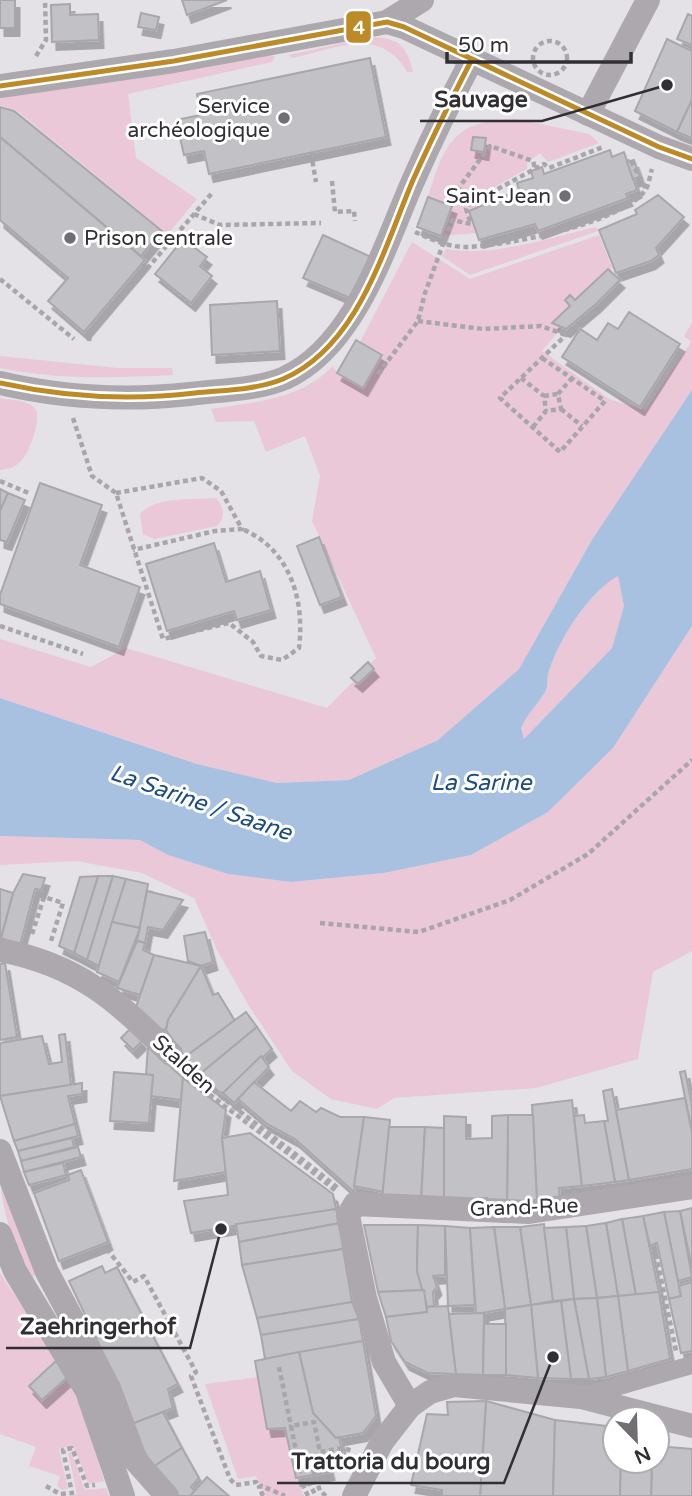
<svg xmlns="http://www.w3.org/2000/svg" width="692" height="1496" viewBox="0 0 692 1496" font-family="'Varela Round',sans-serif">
<defs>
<filter id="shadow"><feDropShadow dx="4.5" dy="8" stdDeviation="0" flood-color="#0004"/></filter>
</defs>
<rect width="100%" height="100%" fill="#e4e1e7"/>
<!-- green -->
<g fill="#eac8d8">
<path d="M370,37C399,38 406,44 413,72H407C380,25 336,49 292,58L289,55Z"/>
<polygon points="271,55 275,57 272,62 128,94 136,158 197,199 168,234 16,110 0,105 0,95"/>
<path d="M516,119L589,134L599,143L548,162L540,153L527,163V169L483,193L488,205L469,211L477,233L441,236L451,206L428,197C445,142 454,120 516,119Z"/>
<path d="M596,227L598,231L470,275L442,256L446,249C495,257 548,238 596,227Z"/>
<path d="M599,235L612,268L542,351L611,400L646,410L691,342L684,336L692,323V390L593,538L519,669L438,740L349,780L277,783L197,764L0,698V639L91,667L126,648L327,708L376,658L312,521L320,476L305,436L266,452L254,421L216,422L211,409C255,402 300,400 333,366L337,373L363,388L380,356L359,344L412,242L470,279Z"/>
<path d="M0,356L118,368H172L173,375C114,378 58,380 0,368Z"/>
<path d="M0,398C10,400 31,400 36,410C41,421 29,455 20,462C14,468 8,469 0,470Z"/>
<path d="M216,498C224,507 226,517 217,526L154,539L143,534L140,514C155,496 193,500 216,498Z"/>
<path d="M618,575L624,606L612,648L524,739L521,728C527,714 537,705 545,692C549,686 546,678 549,671C560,637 588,595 618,575Z"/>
<polygon points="692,626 692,951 653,972 638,1059 536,1088 394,1098 377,1109 331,1099 292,1071 249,1006 217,950 194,898 142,873 76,861 0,865 0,836 140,840 168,855 228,874 291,882 384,873 471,855 548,812 613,748"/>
<path d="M0,1169L40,1274L32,1277C13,1243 0,1209 0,1169Z"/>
<polygon points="0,1273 57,1360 29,1386 42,1400 70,1375 67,1379 84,1413 104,1481 89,1484 73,1445 59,1449 68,1489 62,1490 57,1486 60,1476 29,1466 36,1447 0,1434"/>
<polygon points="258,1377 267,1429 285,1428 296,1478 304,1496 266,1496 256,1476 238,1479 205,1384"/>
<polygon points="71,1452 85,1490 106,1488 109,1496 69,1496 77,1494 68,1453"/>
</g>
<!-- water -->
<path fill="#a8c1e1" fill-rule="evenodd" d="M692,390V626L613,748L548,812L471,855L384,873L291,882L228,874L168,855L140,840L0,836V698L197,764L277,783L349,780L438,740L519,669L593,538ZM618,576L624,606L612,648L524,739L521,728C527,714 537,705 545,692C549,686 546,678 549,671C559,639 589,592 618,576Z"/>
<!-- building -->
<g fill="#c2c1c6" stroke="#a8a7ac" stroke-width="2" filter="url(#shadow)">
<rect x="0" y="0" width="15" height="28"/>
<polygon points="182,0 227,0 187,15"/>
<polygon points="70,4 70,15 98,14 99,40 52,42 51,5"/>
<polygon points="141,13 159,17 156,30 138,27"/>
<polygon points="688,14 692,16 692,45 677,39"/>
<polygon points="667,39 692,51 692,100 677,132 635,111"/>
<polygon points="370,58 386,137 209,174 204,151 184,155 176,120 201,115 197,94"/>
<polygon points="692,100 692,138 677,132"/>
<polygon points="0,107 14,111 162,231 141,256 0,137"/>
<polygon points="0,137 145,260 84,332 48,301 68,278 0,220"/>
<polygon points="473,137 486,138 484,152 471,150"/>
<polygon points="610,150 612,157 624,152 637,190 626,194 628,198 538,231 535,224 479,240 469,211 519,190 517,183 533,178 531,171 542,167 544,174"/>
<polygon points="634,160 640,177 633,179 627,162"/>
<polygon points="658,195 684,217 656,248 659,255 651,261 616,273 599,230 637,214 635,210"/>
<polygon points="428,197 452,206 441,236 417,227"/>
<polygon points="323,235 371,257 352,299 303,278"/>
<polygon points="183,239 207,257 200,266 212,276 191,303 155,274"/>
<polygon points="608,269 620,280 596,304 566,329 552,323 570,306 565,300 570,295 575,300"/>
<polygon points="277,301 280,351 212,355 210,305"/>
<polygon points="629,312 680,344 640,407 562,357 580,329 597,340 608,323 618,329"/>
<polygon points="356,340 382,355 363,388 337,373"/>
<polygon points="40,483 102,505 80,565 140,587 119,647 0,604 0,595"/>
<polygon points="0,489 8,493 0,511"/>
<polygon points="8,493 25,500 7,542 0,540 0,511"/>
<polygon points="319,537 342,597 320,605 297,546"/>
<polygon points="214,543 226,582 260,571 271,610 237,620 234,611 167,631 146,564"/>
<polygon points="368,662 374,669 358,684 351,678"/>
<polygon points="23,874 45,878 41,890 35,889 20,945 1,938 13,893"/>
<polygon points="98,876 113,876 87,960 74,953"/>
<polygon points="98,876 74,953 59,946 80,877"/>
<polygon points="113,876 126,879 99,966 87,960"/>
<polygon points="126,879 148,884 140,928 112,922"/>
<polygon points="0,889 13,893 1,938 0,938"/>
<polygon points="147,891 183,900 163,930 148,927 145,943 137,941"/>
<polygon points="112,922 140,928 119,982 97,972"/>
<polygon points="205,932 213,962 201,966 188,961 184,936"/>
<polygon points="137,941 145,943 143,950 154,955 140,995 117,988"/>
<polygon points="154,955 201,966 168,1020 166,1030 159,1029 136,1007"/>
<polygon points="5,963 17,1037 0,1040 0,964"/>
<polygon points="201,966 213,995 218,993 235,1021 185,1057 166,1030 168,1020"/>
<polygon points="246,1012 257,1027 200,1074 185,1057"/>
<polygon points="257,1027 272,1049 223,1093 219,1092 200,1074"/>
<polygon points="130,1029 142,1041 133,1050 121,1038"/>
<polygon points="65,1034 71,1085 0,1096 0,1043 42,1036 49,1064 62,1062 59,1035"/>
<polygon points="148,1046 183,1078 181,1100 151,1096 153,1075 146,1075"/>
<polygon points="261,1056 269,1067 234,1103 223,1093"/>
<polygon points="685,1071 692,1105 692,1133 680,1072"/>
<polygon points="114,1072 153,1075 149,1123 110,1121"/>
<polygon points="183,1078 226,1110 222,1138 226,1172 174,1181"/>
<polygon points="254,1082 291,1111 300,1101 316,1112 321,1108 340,1117 364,1117 354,1192 295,1139 267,1124 238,1099"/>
<polygon points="82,1083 82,1094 68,1096 75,1124 14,1141 0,1096"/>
<polygon points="612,1089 629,1180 615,1182 604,1121 608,1121 603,1091"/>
<polygon points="685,1098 692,1133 692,1169 629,1180 616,1110"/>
<polygon points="572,1100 582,1186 559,1188 560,1200 537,1202 532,1105"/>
<polygon points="508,1115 533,1115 537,1202 507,1203"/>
<polygon points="508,1115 507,1203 488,1205 487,1198 444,1201 444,1116 466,1117 466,1139 492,1138 492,1116"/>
<polygon points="584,1115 585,1123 604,1121 615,1182 582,1186 574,1116"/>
<polygon points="364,1117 390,1120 383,1192 354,1186"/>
<polygon points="75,1124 78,1136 18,1151 14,1141"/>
<polygon points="389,1127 425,1127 421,1202 382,1200"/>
<polygon points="425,1127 444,1128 444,1201 421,1202"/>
<polygon points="250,1133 333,1194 336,1209 191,1233 184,1201 228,1195 222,1138"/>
<polygon points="72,1138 74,1147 21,1161 18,1151"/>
<polygon points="78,1147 81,1157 24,1172 21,1161"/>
<polygon points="63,1163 66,1175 29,1185 24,1172"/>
<polygon points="81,1170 108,1242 59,1261 34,1193 69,1180 68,1175"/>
<polygon points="692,1208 692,1268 680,1211"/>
<polygon points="336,1209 340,1223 239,1242 236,1224"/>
<polygon points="680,1211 692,1277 678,1281 664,1212"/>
<polygon points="664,1212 681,1296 669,1299 657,1243 650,1246 643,1216"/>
<polygon points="643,1216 659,1292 636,1296 622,1219"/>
<polygon points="622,1219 636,1296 618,1296 606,1223"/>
<polygon points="340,1223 343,1249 242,1265 239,1242"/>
<polygon points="606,1223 618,1296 597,1298 586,1226"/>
<polygon points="544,1224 553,1301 531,1305 520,1227"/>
<polygon points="364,1225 418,1225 417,1271 424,1290 378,1292"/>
<polygon points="418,1225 445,1226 445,1275 433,1276 437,1287 433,1292 434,1306 427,1307 417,1271"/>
<polygon points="445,1226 470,1228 475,1305 448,1306"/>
<polygon points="586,1226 597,1298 574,1299 566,1227"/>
<polygon points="494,1227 520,1227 531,1305 505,1309"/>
<polygon points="494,1227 505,1309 476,1314 470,1228"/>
<polygon points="566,1227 574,1299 553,1301 544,1228"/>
<polygon points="343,1249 352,1302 257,1318 242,1265"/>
<polygon points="102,1266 105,1273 117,1267 178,1384 168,1389 173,1408 129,1425 117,1382 69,1281"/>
<polygon points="692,1282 692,1351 681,1353 669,1299 681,1296 679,1286"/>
<polygon points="424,1290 427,1312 386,1317 378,1292"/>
<polygon points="659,1292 670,1359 628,1371 618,1296"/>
<polygon points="618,1296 628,1371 606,1377 597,1298"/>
<polygon points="597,1298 606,1377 589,1379 574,1299"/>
<polygon points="574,1299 589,1379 571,1379 561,1301"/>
<polygon points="561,1301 571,1379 538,1378 531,1305"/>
<polygon points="352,1302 359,1319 261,1335 257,1318"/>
<polygon points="531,1305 538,1378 506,1375 505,1309"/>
<polygon points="448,1306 456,1374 428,1373 405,1362 391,1341 386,1317 427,1312 427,1307"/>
<polygon points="484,1313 483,1375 456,1374 449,1314"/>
<polygon points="359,1319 363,1341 265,1359 261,1335"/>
<polygon points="484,1324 506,1324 506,1375 483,1375"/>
<polygon points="363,1341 376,1416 363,1433 336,1438 313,1413 299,1352"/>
<polygon points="299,1352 313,1413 336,1438 339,1437 343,1456 327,1459 330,1472 296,1478 285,1428 267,1429 255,1361"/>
<polygon points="57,1360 70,1375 42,1400 29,1386"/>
<polygon points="486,1401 555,1420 553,1496 480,1496"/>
<polygon points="486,1401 480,1496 442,1496 442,1490 411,1485 427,1414 448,1415 447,1402"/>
<polygon points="163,1412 182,1448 153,1467 129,1425"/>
<polygon points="555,1420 615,1427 615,1461 621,1461 620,1496 553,1496"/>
<polygon points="657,1446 692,1449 692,1496 651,1496 652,1461 657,1461"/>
<polygon points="182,1448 199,1478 191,1487 195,1491 190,1496 177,1496 153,1467"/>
<polygon points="621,1461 652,1461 651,1496 620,1496"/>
<polygon points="207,1477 229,1496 190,1496"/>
</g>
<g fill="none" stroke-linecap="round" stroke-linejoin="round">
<!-- path -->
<g stroke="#a9a6ab" stroke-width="4.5" stroke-dasharray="5 3.5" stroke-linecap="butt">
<circle cx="550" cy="58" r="17"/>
<polyline points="36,56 46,40 45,0"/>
<polyline points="311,153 316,182"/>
<polyline points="631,161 646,189"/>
<polyline points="332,181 335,212 354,211 355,221"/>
<polyline points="468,205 458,189 490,146 533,161 535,168"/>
<polyline points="194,214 220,225 321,223"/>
<path d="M415,232C431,239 447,247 466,247C505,246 625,223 646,189C649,184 650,175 652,169"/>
<polyline points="0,279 74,339"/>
<polyline points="418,321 483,329 541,326 566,335 590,314"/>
<polyline points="89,341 90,335 213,192"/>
<polyline points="542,358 605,401 560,452 500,398 566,335"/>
<polyline points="378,374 418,321 425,293 452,220 471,224 466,209 468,205 544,164 549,168 603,147"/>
<polyline points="521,378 544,396 546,411"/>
<polyline points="544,396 558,394"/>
<polyline points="561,409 582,426"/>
<path d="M73,418L92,476L116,493L163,639L229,623L253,642L261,656L282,660L299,648C305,600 290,549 242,529"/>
<polyline points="533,427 546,411 561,409 558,394 572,378"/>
<polyline points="0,481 31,494"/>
<polyline points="116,493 202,478 221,491 242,529 215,531 133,550"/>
<polyline points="0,626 83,654"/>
<polyline points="320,923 419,932 510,900 588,854 692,760"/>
<polyline points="32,934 44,897 63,903 51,941"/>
<path d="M187,1068C236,1111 289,1147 339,1189"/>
<path d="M183,1073C233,1115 287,1150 337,1192"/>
<polyline points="656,1254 676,1351"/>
<polyline points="68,1264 106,1248 133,1282 144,1276 196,1372 191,1376 230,1479 236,1485 256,1482 259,1487"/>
<polyline points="279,1367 291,1426"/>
<polyline points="313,1469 322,1467 320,1452"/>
<polyline points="46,1486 60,1494 72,1493 63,1450 72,1448 87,1486 95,1485"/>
<polyline points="263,1496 259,1487 262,1486 285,1496"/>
<polyline points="308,1496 301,1481 307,1479 316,1496"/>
<polyline points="326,1496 320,1491 313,1469 300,1471 291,1426 314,1422 320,1452 343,1448 353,1451"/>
</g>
<!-- pedestrian -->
<polyline stroke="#ada8ae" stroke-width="18" points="581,1397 692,1365"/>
<!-- minor -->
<g stroke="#ada8ae" stroke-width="24">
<polyline points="387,22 422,0"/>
<polyline points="0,86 174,61 387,22 404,27 659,147 692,159"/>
<polyline points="588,114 648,0"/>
<path d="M0,383C63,398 126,401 190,394C221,390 256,390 285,378C355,346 384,247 413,181C431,140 450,101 471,61"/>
<path d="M0,950C79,965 116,1000 171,1054"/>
<polyline points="0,1151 47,1272 109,1388 136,1461 167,1496"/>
<polyline points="0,1234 15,1271 87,1391 123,1496"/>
<polyline points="410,1406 384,1362 365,1298 348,1216 355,1204 529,1212 692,1187"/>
<polyline points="354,1496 382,1442 410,1406 430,1392 454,1385 581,1397 692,1426"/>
</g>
<defs>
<g id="bus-1">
<polyline points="0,86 174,61 387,22 404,27 659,147 692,159"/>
<path d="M0,383C64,397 129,401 195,393C224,390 256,390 283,379C358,347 384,248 413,180C431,140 451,100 471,61"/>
</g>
</defs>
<!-- bus-1 casing -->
<use href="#bus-1" stroke="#fff" stroke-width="10"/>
<!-- bus-1 -->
<use href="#bus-1" stroke="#bc8b27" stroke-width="5"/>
</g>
<!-- markers -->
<g fill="#706d73" stroke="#fff" stroke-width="2.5">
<circle cx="284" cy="118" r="7"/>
<circle cx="565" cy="196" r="7"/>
<circle cx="70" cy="238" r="7"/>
</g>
<g text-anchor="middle" stroke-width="6" stroke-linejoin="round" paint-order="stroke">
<!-- poi labels -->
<g font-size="21" fill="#312f34" stroke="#fff" text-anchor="end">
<text x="270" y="113">Service<tspan x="270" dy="24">archéologique</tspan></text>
<text x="551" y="203">Saint-Jean</text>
<text x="84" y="245" text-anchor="start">Prison centrale</text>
</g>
<!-- street labels -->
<g font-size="21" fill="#312f34" stroke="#fff">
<text transform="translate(184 1064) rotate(42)" y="7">Stalden</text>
<text transform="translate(524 1207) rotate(-2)" y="7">Grand-Rue</text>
</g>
<!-- water labels -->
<g font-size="23" font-style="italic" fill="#1d4d83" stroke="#fff">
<text x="481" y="790">La Sarine</text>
<text transform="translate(201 802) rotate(19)" y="8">La Sarine / Saane</text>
</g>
</g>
<!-- callouts -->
<path fill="none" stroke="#312f34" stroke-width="2.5" d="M667 85L542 121H420M221 1229L190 1348H6M553 1357L504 1483H277"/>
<g fill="#312f34" stroke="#fff" stroke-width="2.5">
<circle cx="667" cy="85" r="7"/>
<circle cx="221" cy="1229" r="7"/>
<circle cx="553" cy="1357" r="7"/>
</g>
<g font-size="23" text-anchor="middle" font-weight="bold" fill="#312f34" stroke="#fff" stroke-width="6" stroke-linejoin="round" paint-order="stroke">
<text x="481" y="107">Sauvage</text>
<text x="98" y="1334">Zaehringerhof</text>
<text x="391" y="1469">Trattoria du bourg</text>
</g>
<rect stroke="#fff" stroke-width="2.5" x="345" y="10" width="27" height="34" rx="7" fill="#bc8b27"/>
<g font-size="19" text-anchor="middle" font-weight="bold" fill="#fff">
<text x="359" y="34">4</text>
</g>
<!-- north arrow -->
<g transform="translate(636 1440) rotate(157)"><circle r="33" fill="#ffffff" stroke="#adacae" stroke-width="2"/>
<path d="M0-5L12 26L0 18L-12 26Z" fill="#706d73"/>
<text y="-10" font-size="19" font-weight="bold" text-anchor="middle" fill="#312f34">N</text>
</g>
<!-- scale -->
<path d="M447 52v10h184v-10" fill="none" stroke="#312f34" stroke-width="3.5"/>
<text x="458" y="52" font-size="21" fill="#312f34" stroke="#ffffff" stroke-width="5" paint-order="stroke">50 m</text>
</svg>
